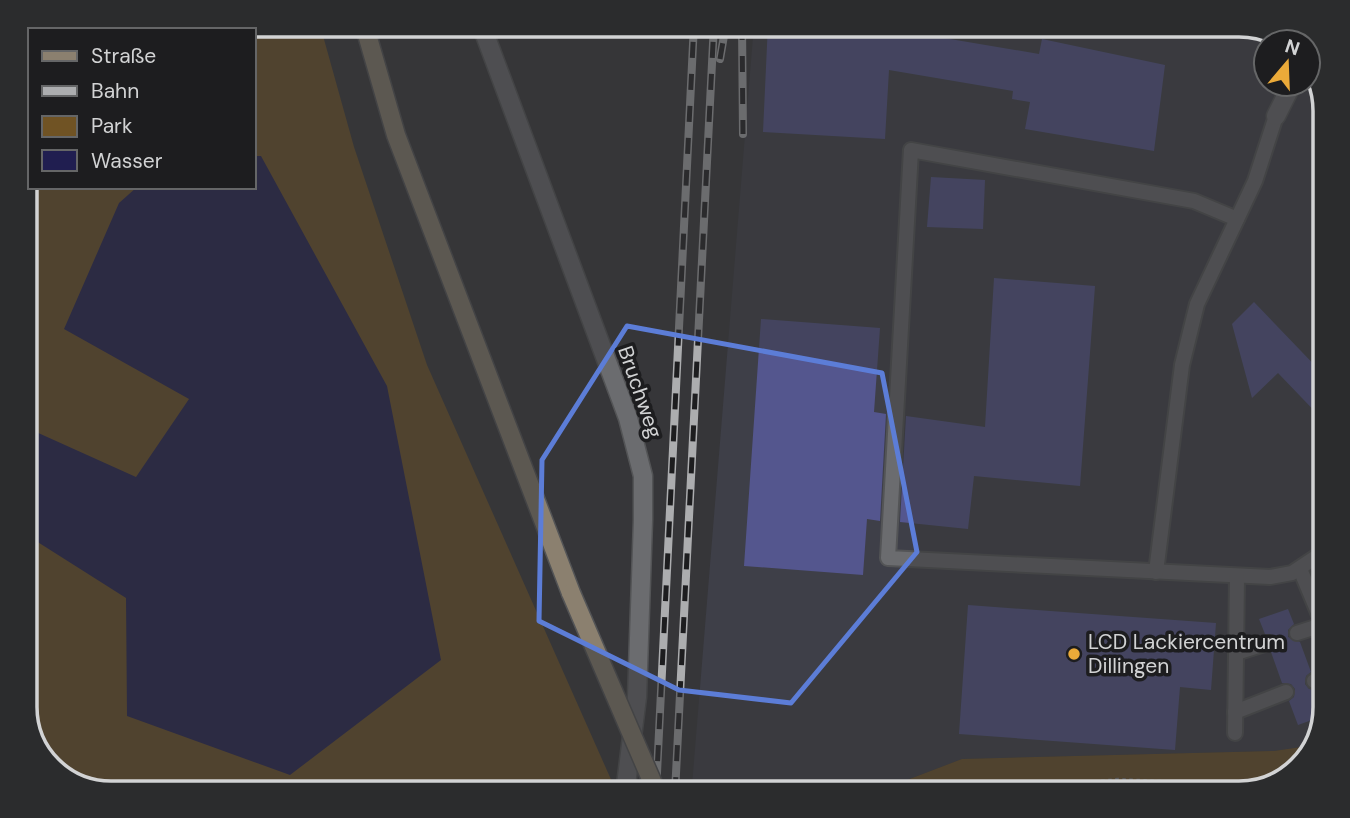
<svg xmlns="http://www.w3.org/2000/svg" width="1350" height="818" viewBox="0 0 1350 818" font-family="'DM Sans',sans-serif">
<rect width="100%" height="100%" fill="#363639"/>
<!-- built -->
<polygon fill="#3e3f48" points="1239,24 1282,36 1288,42 1266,42 1266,84 1308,84 1308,62 1314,68 1325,106 1325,707 1315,745 1274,751 962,759 873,793 696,793 692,786 754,25"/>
<!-- green -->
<g fill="#705324">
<polygon points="111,24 320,25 354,147 427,365 617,793 111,793 67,782 36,750 25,712 25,106 30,95 30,187 254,187 254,30 98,30"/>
<polygon points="1315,745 1282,782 1239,793 873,793 962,759 1274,751"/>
</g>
<!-- water -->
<polygon fill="#201e50" points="254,156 261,156 387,386 441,660 290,775 127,716 126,598 25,534 25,427 136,477 189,399 64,329 119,203 137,187 254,187"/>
<!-- building -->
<g fill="#54568e">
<polygon points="768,24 891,24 891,29 1039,54 1042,39 1165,65 1154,151 1025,129 1030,102 1012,99 1013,91 889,70 885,139 763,132"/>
<polygon points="931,177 985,180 983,229 927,227"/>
<polygon points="994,278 1095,286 1080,486 974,476 968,529 900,522 906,416 985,427"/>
<polygon points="1254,302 1325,376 1325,422 1278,373 1252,398 1232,324"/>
<polygon points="761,319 880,328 874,412 886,414 880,521 867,519 863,575 744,566"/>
<polygon points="968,605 1216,623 1211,690 1180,687 1175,750 959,734"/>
<polygon points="1288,609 1294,624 1288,630 1288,637 1300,642 1311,672 1306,676 1305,684 1309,689 1317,690 1325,711 1323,716 1298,725 1289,701 1294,697 1295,689 1291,684 1282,683 1271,652 1277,646 1277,640 1271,634 1265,634 1259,619"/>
</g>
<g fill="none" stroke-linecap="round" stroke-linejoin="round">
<defs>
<g id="lane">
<polyline points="1237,219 1194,201 911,150 888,558 1270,577 1292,573 1325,551"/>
<polyline points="1300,569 1325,629"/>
<polyline points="1156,572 1182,365 1197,304 1255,181 1276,116"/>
<polyline points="1297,633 1322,625"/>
<polyline points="1236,653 1268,643"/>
<polyline points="1314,681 1325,676"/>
<polyline points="1235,712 1286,692"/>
<polyline points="1235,733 1237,576"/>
</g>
<g id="street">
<polyline points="481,24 628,418 643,476 643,520 637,697 625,793"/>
<polyline points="1276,116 1292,84"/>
</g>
<polyline id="secondary" points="364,24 396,135 571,593"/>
</defs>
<!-- lane casing -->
<use href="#lane" stroke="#535456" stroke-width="18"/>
<!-- street casing -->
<use href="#street" stroke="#535456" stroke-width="21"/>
<!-- secondary casing -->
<use href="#secondary" stroke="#535456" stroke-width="21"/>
<!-- path -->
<polyline stroke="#858587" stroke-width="4.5" stroke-dasharray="3.5 3.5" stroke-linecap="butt" points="997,793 1118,780 1264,787"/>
<!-- lane -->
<use href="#lane" stroke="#6b6c6f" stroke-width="14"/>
<!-- street -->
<use href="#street" stroke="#6b6c6f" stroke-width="18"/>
<!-- secondary -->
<use href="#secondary" stroke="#8b806f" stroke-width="18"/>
<defs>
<g id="rail">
<polyline points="742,24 743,134"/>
<polyline points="720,59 726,24"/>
<polyline points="656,793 694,24"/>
<polyline points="675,793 714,24"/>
</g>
</defs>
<!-- rail casing -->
<use href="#rail" stroke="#acadaf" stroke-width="8"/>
<!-- rail -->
<use href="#rail" stroke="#1d1d1f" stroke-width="5" stroke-dasharray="16" stroke-linecap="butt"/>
<defs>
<polyline id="secondary-bridge" points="571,593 657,793"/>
</defs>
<!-- secondary-bridge casing -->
<use href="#secondary-bridge" stroke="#535456" stroke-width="21" stroke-linecap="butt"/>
<!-- secondary-bridge -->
<use href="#secondary-bridge" stroke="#8b806f" stroke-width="18"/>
</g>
<!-- marked area -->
<path d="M0 0H1350V818H0ZM627,326L882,373L917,552L791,703L679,690L539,621L542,460Z" fill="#363639" fill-opacity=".55" fill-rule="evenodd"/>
<path fill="none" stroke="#5c7dd7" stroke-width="5" stroke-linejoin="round" d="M627,326L882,373L917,552L791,703L679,690L539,621L542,460Z"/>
<!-- markers -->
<circle fill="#ebaa39" stroke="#1d1d1f" stroke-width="2.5" cx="1074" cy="654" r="7"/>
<g text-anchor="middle" stroke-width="7" stroke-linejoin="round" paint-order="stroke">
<!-- street labels -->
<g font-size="21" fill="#d2d3d4" stroke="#1d1d1f">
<text transform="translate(640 392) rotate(71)" y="7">Bruchweg</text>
</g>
<!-- poi labels -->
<g font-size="21" fill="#d2d3d4" stroke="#1d1d1f" text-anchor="start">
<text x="1088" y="649">LCD Lackiercentrum<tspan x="1088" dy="24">Dillingen</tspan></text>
</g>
</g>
<!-- crop -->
<path d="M0 0H1350V818H0ZM111 37H1239A74 74 0 0 1 1313 111V707A74 74 0 0 1 1239 781H111A74 74 0 0 1 37 707V111A74 74 0 0 1 111 37Z" fill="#2b2c2d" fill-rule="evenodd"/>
<path fill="none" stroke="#d2d3d4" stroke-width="3.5" d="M111 37H1239A74 74 0 0 1 1313 111V707A74 74 0 0 1 1239 781H111A74 74 0 0 1 37 707V111A74 74 0 0 1 111 37Z"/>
<!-- legend -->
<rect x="28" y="28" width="228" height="161" fill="#1d1d1f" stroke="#656667" stroke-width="2"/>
<rect x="42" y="51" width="35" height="10" fill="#8b806f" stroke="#656667" stroke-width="2"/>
<text x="91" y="63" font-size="21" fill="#d2d3d4">Straße</text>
<rect x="42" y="86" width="35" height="10" fill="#acadaf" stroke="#656667" stroke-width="2"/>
<text x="91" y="98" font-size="21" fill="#d2d3d4">Bahn</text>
<rect x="42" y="116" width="35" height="21" fill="#705324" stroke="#656667" stroke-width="2"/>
<text x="91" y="133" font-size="21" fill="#d2d3d4">Park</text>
<rect x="42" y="150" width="35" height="21" fill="#201e50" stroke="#656667" stroke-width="2"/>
<text x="91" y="168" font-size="21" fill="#d2d3d4">Wasser</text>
<!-- north arrow -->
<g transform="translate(1287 63) rotate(19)"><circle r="33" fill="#1d1d1f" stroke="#656667" stroke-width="2"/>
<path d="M0-5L12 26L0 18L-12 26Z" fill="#ebaa39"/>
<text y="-10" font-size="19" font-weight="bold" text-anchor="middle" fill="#d2d3d4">N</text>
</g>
</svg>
